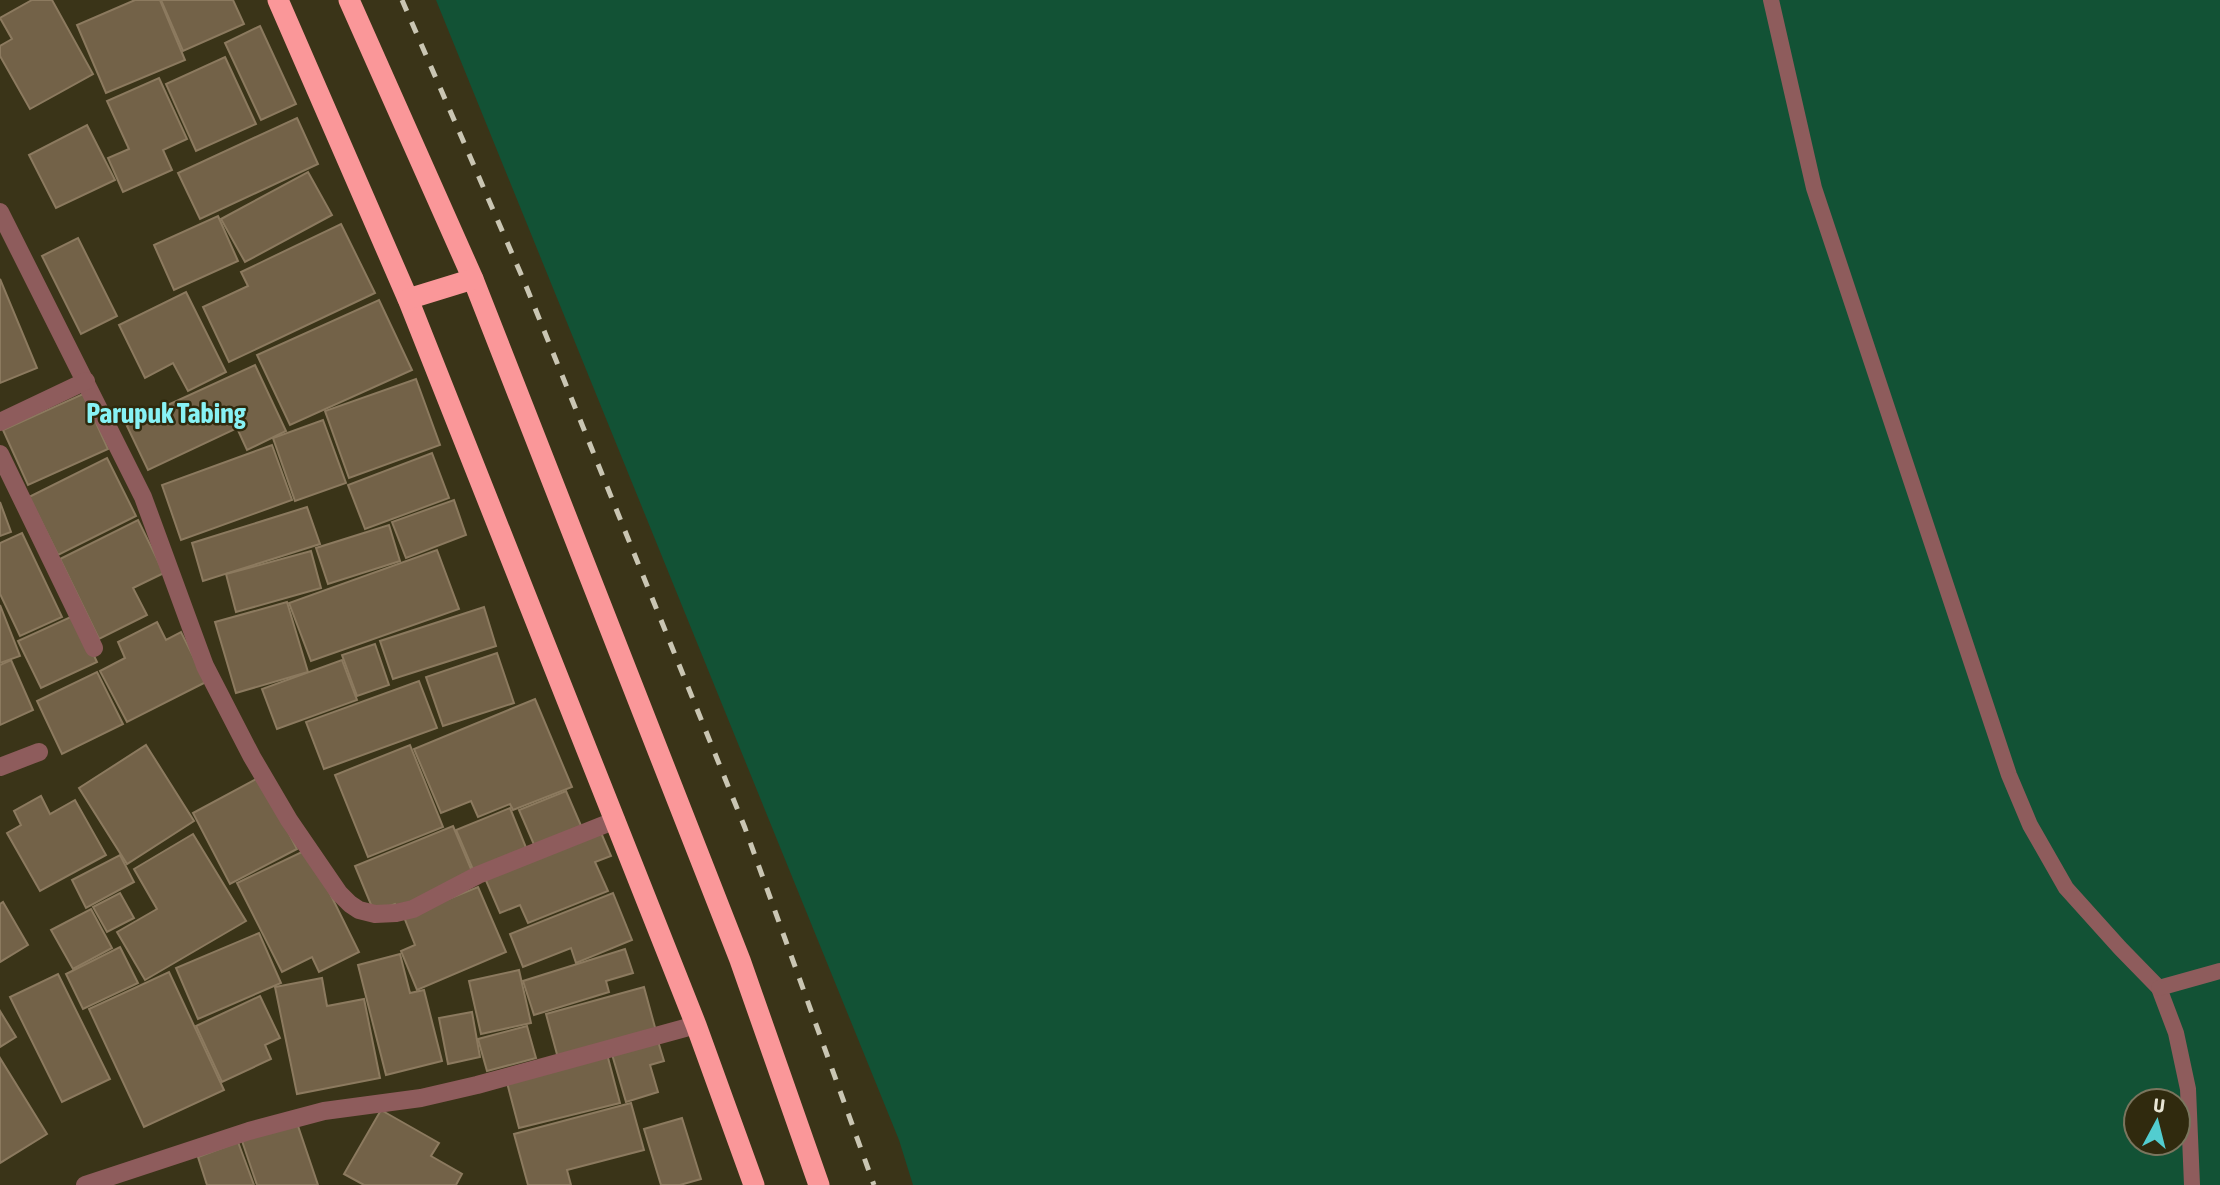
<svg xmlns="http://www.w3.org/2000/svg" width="2220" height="1185" viewBox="0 0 2220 1185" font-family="'Asap Condensed',sans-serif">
<rect width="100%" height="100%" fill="#3a3418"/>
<!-- green -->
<path fill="#125235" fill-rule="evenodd" d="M436,0H2220V1185H913L899,1140ZM2136,1101H2178V1143H2136Z"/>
<!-- building -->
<g fill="#736248" stroke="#8c7a5f" stroke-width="2">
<polygon points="32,0 52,0 93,74 30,109 0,56 0,46 12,39 0,18"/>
<polygon points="135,0 160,0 185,60 106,93 77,25"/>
<polygon points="161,0 233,0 244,24 183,51"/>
<polygon points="260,26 296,104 261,120 225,43"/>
<polygon points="225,57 256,124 196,151 166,84"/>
<polygon points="159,78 187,139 163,150 172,170 123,192 108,158 129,149 107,101"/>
<polygon points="297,118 318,164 200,219 178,173"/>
<polygon points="87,125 115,180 56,208 29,155"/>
<polygon points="308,172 332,215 245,262 221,219"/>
<polygon points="218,216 238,261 174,290 154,245"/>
<polygon points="341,224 375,293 229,362 203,307 248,286 241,272"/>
<polygon points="78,238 117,316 81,334 42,256"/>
<polygon points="0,279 37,368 0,383"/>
<polygon points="186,292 226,372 188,391 173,363 145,378 119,325"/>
<polygon points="379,300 412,370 290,425 257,355"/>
<polygon points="255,365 286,431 247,450 237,428 148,470 126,424"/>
<polygon points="416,379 440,445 349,478 325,411"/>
<polygon points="83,394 108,449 28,485 3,430"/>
<polygon points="323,420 346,483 295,501 273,438"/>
<polygon points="272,445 292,500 181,540 162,485"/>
<polygon points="432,453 449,498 365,529 348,485"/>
<polygon points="107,458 136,516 58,555 29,497"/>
<polygon points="454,500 466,535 406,558 392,522"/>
<polygon points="0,502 11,532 0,536"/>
<polygon points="307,507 320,544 203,581 192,543"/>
<polygon points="138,520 164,573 133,588 147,615 99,639 60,559"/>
<polygon points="389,525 400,561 328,584 316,548"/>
<polygon points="22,533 62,617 20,636 0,594 0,543"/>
<polygon points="437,550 459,609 311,661 289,603"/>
<polygon points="311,551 321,588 236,612 226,574"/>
<polygon points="287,602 308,672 236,693 215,622"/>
<polygon points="0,605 20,656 0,663"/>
<polygon points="484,607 496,646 393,679 380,641"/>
<polygon points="75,615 97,662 41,688 18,641"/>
<polygon points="157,622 166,640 181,632 206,682 127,722 100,671 125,658 118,642"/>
<polygon points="375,644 389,685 357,696 342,655"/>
<polygon points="497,653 514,703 443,726 426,677"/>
<polygon points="11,660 33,710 0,725 0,665"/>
<polygon points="342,660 357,700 277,729 262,689"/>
<polygon points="97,672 123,724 62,754 37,701"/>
<polygon points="419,681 437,728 324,769 306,722"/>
<polygon points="535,699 572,787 513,810 510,804 478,817 471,801 441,813 414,749"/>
<polygon points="146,745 194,821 127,864 79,788"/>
<polygon points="410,745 443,827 368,857 335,775"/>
<polygon points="260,777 297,849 230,884 193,813"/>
<polygon points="566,791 582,828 535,847 519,810"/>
<polygon points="41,796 50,814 75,800 106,855 40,891 7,833 21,825 14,811"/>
<polygon points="510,808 527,850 474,872 456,830"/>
<polygon points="453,826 474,876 397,908 395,904 374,912 355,866"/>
<polygon points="599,828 611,856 595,862 608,891 528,923 520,905 500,913 484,876"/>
<polygon points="193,834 246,921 145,980 117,932 157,909 134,869"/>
<polygon points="308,849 359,952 319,972 312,957 282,972 237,883"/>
<polygon points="120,855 134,882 86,908 72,880"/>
<polygon points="478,887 506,952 417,990 401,951 415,945 404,917"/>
<polygon points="120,893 134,918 107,932 93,907"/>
<polygon points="613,893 632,940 576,963 571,948 523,967 510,934"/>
<polygon points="3,902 28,945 0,962 0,904"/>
<polygon points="91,909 112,948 73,969 51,930"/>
<polygon points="259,933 281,983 198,1019 176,968"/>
<polygon points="120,947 138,983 83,1009 66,974"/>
<polygon points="625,949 633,973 606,981 609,992 534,1015 523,981"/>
<polygon points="400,954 410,993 424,990 442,1061 386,1075 358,965"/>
<polygon points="519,970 531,1023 481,1034 469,981"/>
<polygon points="169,972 224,1090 144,1127 89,1009"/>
<polygon points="58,974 110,1079 62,1102 10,997"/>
<polygon points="322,978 327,1006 364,999 380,1078 297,1094 275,987"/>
<polygon points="644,987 656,1031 558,1058 546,1014"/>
<polygon points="260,996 280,1038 265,1045 271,1059 222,1082 196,1026"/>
<polygon points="0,1011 16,1037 0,1047"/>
<polygon points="472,1012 480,1057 448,1064 439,1018"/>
<polygon points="527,1026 536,1058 487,1071 478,1039"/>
<polygon points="657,1038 664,1061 650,1065 658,1092 626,1102 611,1051"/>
<polygon points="607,1054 620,1103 519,1128 506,1079"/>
<polygon points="0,1058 47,1134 0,1163"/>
<polygon points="631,1103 644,1150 567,1170 571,1185 528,1185 514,1134"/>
<polygon points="381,1110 439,1143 431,1156 462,1174 456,1185 364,1185 344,1174"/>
<polygon points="682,1118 701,1179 680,1185 661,1185 644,1129"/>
<polygon points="297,1123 318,1185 257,1185 242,1141"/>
<polygon points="238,1142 254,1185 207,1185 198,1157"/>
</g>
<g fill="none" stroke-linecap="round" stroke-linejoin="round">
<!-- lane -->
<g stroke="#8e5c5c" stroke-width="16">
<polyline points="1771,0 1814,188 2009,775 2030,825 2066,888 2120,948 2159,988 2176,1033 2188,1089 2192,1185"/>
<polyline points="2159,988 2220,971"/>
</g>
<!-- street -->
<g stroke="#8e5c5c" stroke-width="18">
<polyline points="0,212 143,497 205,666 252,757 289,820 339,893 350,904 359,910 375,914 396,913 413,909 478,875 616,820"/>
<polyline points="0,422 86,381"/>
<polyline points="0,454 94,648"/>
<polyline points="0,767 39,752"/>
<polyline points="85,1185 249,1131 324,1111 421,1098 477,1085 696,1025"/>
</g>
<!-- highway -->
<g stroke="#fa9799" stroke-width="21">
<polyline points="278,0 408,299 696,1025 754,1185"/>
<polyline points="349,0 473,279 740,960 819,1185"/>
<polyline points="408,299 473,279"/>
</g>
<!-- rail -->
<polyline stroke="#cac6b3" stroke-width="5" stroke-dasharray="12 12" stroke-linecap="butt" points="402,0 524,281 745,828 874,1185"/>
</g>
<g text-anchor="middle" stroke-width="5" stroke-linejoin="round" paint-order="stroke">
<!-- quarter labels -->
<g font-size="28" font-weight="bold" fill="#87f2f5" stroke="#302a0e">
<text x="166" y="423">Parupuk Tabing</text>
</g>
</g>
<!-- north arrow -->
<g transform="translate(2157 1122) rotate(7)"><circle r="33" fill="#302a0e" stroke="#7a755e" stroke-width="2"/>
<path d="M0-5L12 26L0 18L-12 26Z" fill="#52cdd0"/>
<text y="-10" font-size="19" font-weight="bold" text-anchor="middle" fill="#e9e6d5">U</text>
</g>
</svg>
